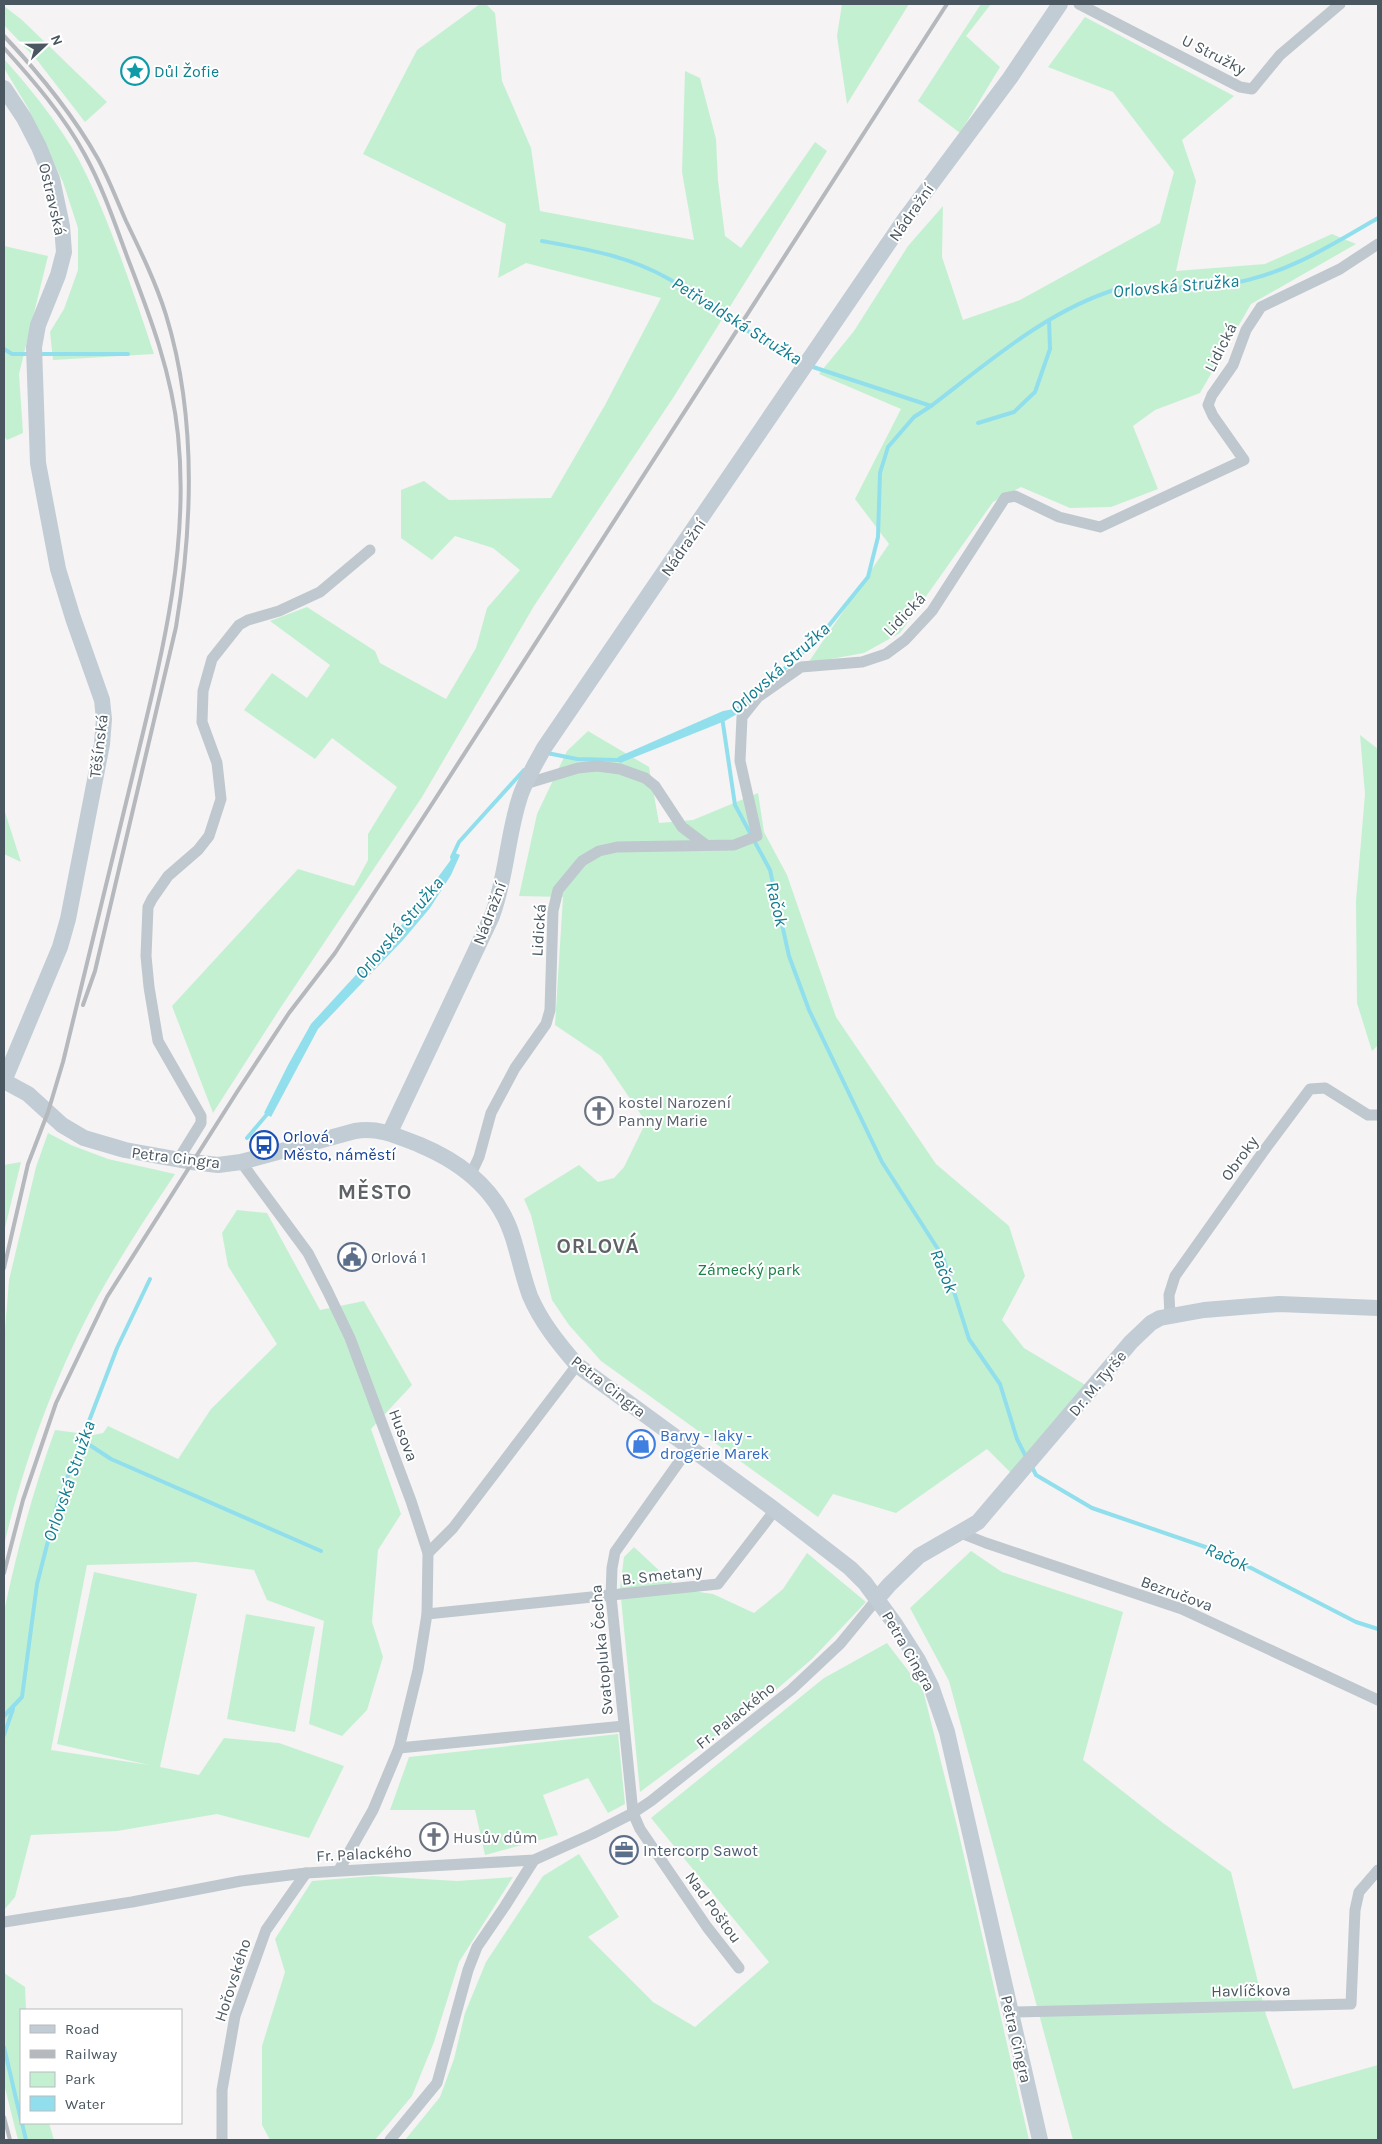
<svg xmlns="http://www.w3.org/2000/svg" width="1382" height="2144" viewBox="0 0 1382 2144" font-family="Karla,sans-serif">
<rect width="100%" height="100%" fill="#f5f3f3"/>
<!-- green -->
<g fill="#c4f0d2">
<polygon points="480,4 486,4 495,13 502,81 531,148 540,211 694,240 682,172 685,71 700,78 716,139 718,181 725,236 741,248 815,142 827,151 673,398 534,606 422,797 281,1007 213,1113 172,1006 298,869 354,886 368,860 368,834 397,787 332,738 315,759 244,710 272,673 307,698 330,665 270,621 307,607 375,651 380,663 446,699 476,648 487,608 520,570 493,548 455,536 432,560 401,538 401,490 424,481 449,500 551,498 605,405 661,298 526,263 498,278 506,224 363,154 417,50"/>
<polygon points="842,4 909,4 847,104 837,36"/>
<polygon points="981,4 991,4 966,36 1000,67 960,133 918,101"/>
<polygon points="4,6 22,20 107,102 85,122 37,60 4,25"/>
<polygon points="1085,17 1234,96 1182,140 1196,181 1176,271 1265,264 1332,234 1356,244 1251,304 1200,393 1155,410 1133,426 1158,489 1111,507 1070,508 1021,487 993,502 900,633 864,653 808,663 889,544 855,499 901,409 819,374 854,331 908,246 943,206 942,257 963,320 1020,300 1160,223 1174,172 1113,92 1048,67"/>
<path d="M4,59C30,88 60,125 79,160C109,218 133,291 154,354L53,360L50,332L64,309L78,270V228L63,182L28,108L4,68Z"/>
<polygon points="4,246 48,256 19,374 23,433 7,440 4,436"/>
<polygon points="588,731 649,767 659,823 693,820 758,793 764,832 787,875 836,1017 936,1164 1009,1226 1025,1276 1002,1320 1024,1348 1087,1386 1011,1473 987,1449 896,1513 833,1494 818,1517 601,1361 569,1325 552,1300 531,1215 524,1199 579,1165 598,1182 614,1178 624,1167 646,1122 601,1056 555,1025 563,897 519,896 537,814 567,751"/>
<polygon points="1360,735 1378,749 1378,1045 1372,1051 1357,1003 1356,901 1365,794"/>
<polygon points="4,811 5,812 21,862 4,854"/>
<path d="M48,1133L71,1145L108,1159L175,1174C149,1213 123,1252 100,1293C56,1372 25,1458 4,1545V1343L9,1280L36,1167Z"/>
<polygon points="21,1162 4,1232 4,1165"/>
<path d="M237,1210L267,1213L320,1310L364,1301L412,1385L371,1429L401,1514L378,1550L372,1622L383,1657L367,1710L342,1736L309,1724L324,1621L267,1600L254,1570L196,1562L87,1565L51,1750L149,1765L57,1744L94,1572L197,1594L160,1767L199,1775L224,1738L279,1743L344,1766L309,1838L217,1814L117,1831L31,1835L15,1897L4,1910V1612C17,1550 33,1490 55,1430L93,1435L103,1433L108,1426L178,1459L211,1409L277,1344L228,1266L222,1233Z"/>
<polygon points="634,1547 679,1589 713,1594 754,1613 783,1589 807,1553 866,1602 812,1659 770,1695 640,1792 620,1588 624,1557"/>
<polygon points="971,1551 1002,1572 1123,1612 1083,1760 1163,1823 1231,1872 1266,2015 1293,2089 1378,2065 1378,2140 1073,2140 949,1681 910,1608"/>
<polygon points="246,1614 315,1627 295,1732 227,1719"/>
<polygon points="887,1643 923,1690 958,1830 1029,2140 405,2140 440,2097 454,2059 465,2013 486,1962 543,1876 579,1854 619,1917 588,1937 653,2002 695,2027 769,1962 651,1818 824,1678"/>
<polygon points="618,1734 625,1804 608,1813 588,1778 543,1795 558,1835 485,1855 475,1810 390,1810 409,1757"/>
<polygon points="373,1876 457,1881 513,1877 459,1962 434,2042 412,2096 375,2140 270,2140 262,2125 262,2046 285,1972 275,1939 312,1881"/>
<polygon points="4,1973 25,1987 26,2010 21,2010 21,2123 49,2123 54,2140 18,2140 4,2084"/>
</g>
<!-- water -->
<g fill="#91dfec">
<polygon points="734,709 737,714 725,721 620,763 618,760 618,757 723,711"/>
<polygon points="453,852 460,855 451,875 430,908 403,940 318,1029 271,1117 264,1113 288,1065 311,1024 408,918 450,861"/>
</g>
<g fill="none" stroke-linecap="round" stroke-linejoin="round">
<!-- stream -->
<g stroke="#91dfec" stroke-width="4">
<path d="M542,241C586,249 629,256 669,279C713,304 755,340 801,363"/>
<polyline points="4,349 12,354 30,354"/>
<polyline points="39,354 128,354"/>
<polyline points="810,366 931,406"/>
<polyline points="978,423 1014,412 1035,392 1050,349 1049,320"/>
<path d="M765,686L818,639L868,577L878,537L880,473L888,447L914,417L931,406C989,362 1046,311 1117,289C1154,288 1192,289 1228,284C1283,276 1332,245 1378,218"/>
<polyline points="732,713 750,699"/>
<polyline points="722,717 735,805 770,870 789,956 809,1010 882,1162 943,1257 969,1339 1000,1384 1017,1439 1026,1457"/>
<polyline points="547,753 577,759 618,760 622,758"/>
<polyline points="452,857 459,842 524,770"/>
<polyline points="247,1138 269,1112"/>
<polyline points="82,1440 111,1459 321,1551"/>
<polyline points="1031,1465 1036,1475 1092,1508 1220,1552 1356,1622 1378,1629"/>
<polyline points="4,1716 22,1697 37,1584 58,1502 117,1348 150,1279"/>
<polyline points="4,1735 13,1709"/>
<polyline points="4,2047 21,2120"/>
<polyline points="22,2123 26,2140"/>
</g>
<!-- street -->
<g stroke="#bec8ce" stroke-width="11">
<polyline points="1079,4 1240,87 1252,89 1280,55 1340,4"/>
<polyline points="525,784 578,768 597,766 620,769 645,778 655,786 682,827 706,845"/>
<polyline points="178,1160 201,1123 201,1116 158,1041 149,987 146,956 148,907 152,899 168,876 198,850 209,836 221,799 217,763 202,722 203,691 212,659 239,625 248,620 279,611 320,592 370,550"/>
<polyline points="241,1162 308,1253 328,1292 350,1338 411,1501 428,1553 427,1614 418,1670 399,1748 373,1810 339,1870"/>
<polyline points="471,1174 479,1157 491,1113 515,1068 546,1024 550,1010 553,911 558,890 582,861 599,851 617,847 734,845 757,836 740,761 742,717 758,697 801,667 862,662 886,654 905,640 932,611 1005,498 1015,496 1059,517 1100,527 1244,460 1213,416 1208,405 1212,395 1233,365 1246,330 1261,307 1340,269 1378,244"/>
<polyline points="1170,1316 1169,1295 1175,1276 1263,1152 1310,1089 1325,1088 1368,1115 1378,1115"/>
<polyline points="689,1448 615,1552 612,1568 611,1596 633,1813 640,1829 707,1927 739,1968"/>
<polyline points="958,1532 986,1543 1182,1609 1378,1700"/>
<polyline points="428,1553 453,1528 577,1365"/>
<polyline points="427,1614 718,1584 775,1510"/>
<polyline points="399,1748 624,1726"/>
<polyline points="4,1922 132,1902 241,1881 306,1873 534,1860 592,1834 633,1813 651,1801 791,1690 840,1644 877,1599"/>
<polyline points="1011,2012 1351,2004 1355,1910 1359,1892 1378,1870"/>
<polyline points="222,2140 222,2090 235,2016 266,1930 306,1873"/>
<polyline points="390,2140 437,2083 468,1970 477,1947 505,1906 534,1860"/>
</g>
<!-- secondary -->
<g stroke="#c1ccd5" stroke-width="16">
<polyline points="4,88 24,118 39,147 52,179 62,226 64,252 58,275 38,325 34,347 38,463 58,569 73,618 102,700 104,719 102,744 68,919 60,947 4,1081"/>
<path d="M4,1081L28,1094L62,1125L84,1138L125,1150L192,1162L218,1165L241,1162L355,1131C379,1127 397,1136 420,1145C463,1163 499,1192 513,1238C519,1257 523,1277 530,1296C541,1322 559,1344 577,1365L775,1510L850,1568L865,1583L895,1624L918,1660L931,1686L947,1732L1040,2140"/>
<path d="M390,1132L492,916C506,879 507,838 519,800C524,782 535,765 544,748L905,219L1010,78L1060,4"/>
<polyline points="877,1599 889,1585 919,1556 978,1522 1131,1342 1151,1323 1160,1318 1204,1310 1279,1304 1378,1308"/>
</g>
<!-- rail -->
<g stroke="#b5b8bd" stroke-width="4">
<path d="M4,36C40,74 72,113 98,159C109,179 117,201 126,221C141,252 156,283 166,315C197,416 193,524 176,627L95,971L83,1005"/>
<path d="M4,48C33,80 64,116 85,155C103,188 115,224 128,259C150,316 172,374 178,435C190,551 160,662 133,774C110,870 86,966 63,1062L48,1112L28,1164L4,1268"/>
<polyline points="4,1573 23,1500 56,1403 107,1297 237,1092 289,1013 335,953 432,804 947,4"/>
<polyline points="4,2117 10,2140"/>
</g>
</g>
<!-- icons -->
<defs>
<symbol id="sight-ring" viewBox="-11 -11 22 22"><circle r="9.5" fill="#fff" stroke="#0f9aa8" stroke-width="1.5"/><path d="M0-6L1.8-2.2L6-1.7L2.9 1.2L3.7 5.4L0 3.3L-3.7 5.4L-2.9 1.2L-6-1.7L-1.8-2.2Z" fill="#0f9aa8"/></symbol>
<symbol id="church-ring" viewBox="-11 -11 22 22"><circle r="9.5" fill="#fff" stroke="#6b7280" stroke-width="1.5"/><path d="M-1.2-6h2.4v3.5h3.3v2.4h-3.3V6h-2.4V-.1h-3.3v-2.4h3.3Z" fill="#6b7280"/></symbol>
<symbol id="bus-ring" viewBox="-11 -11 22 22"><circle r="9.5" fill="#fff" stroke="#1a4fb4" stroke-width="1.5"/><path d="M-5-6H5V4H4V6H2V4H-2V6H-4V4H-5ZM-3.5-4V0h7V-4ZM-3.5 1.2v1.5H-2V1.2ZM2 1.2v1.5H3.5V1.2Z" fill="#1a4fb4"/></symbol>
<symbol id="civic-ring" viewBox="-11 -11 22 22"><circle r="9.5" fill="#fff" stroke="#5c6f8a" stroke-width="1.5"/><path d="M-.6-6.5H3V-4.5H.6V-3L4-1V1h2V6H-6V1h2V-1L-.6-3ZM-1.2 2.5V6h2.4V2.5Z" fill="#5c6f8a"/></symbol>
<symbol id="shop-ring" viewBox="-11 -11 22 22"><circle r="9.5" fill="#fff" stroke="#3f7fe0" stroke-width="1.5"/><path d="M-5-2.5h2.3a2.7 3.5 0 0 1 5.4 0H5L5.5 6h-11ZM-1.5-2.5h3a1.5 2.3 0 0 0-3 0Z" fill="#3f7fe0"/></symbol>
<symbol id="office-ring" viewBox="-11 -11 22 22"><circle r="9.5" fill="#fff" stroke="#5c6f8a" stroke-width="1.5"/><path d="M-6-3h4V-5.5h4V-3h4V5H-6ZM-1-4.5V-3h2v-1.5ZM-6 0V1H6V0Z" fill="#5c6f8a"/></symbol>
</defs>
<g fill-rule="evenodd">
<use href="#sight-ring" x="119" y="55" width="32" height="32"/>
<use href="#church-ring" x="583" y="1095" width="32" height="32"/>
<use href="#bus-ring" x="248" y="1129" width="32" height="32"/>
<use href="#civic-ring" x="336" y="1241" width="32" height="32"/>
<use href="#shop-ring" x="625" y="1428" width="32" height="32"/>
<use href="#church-ring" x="418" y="1821" width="32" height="32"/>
<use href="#office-ring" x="608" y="1834" width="32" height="32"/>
</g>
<g text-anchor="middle" stroke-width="4" stroke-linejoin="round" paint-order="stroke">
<!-- street labels -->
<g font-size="16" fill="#4a5760" stroke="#fff">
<text transform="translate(1214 54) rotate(27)" y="6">U Stružky</text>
<text transform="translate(53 199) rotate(77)" y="6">Ostravská</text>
<text transform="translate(911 212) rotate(-55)" y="6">Nádražní</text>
<text transform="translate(1220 347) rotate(-63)" y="6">Lidická</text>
<text transform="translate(683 547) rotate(-55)" y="6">Nádražní</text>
<text transform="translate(904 614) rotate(-46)" y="6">Lidická</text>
<text transform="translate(98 746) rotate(-83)" y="6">Těšínská</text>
<text transform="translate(489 913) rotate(-69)" y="6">Nádražní</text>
<text transform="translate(538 930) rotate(-86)" y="6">Lidická</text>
<text transform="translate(176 1157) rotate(7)" y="6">Petra Cingra</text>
<text transform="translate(1239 1158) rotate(-54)" y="6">Obroky</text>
<text transform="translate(1097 1383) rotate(-50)" y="6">Dr. M. Tyrše</text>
<text transform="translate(609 1386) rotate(38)" y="6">Petra Cingra</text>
<text transform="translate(404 1435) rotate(69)" y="6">Husova</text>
<text transform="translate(662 1574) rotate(-7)" y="6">B. Smetany</text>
<text transform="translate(1177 1593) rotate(20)" y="6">Bezručova</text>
<text transform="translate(601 1650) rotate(-95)" y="6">Svatopluka Čecha</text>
<text transform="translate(909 1651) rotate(60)" y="6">Petra Cingra</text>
<text transform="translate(735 1715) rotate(-39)" y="6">Fr. Palackého</text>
<text transform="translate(364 1853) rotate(-3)" y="6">Fr. Palackého</text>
<text transform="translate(714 1907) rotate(54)" y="6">Nad Poštou</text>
<text transform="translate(232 1980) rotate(-72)" y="6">Hořovského</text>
<text transform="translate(1251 1990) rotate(-1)" y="6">Havlíčkova</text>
<text transform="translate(1017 2039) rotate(77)" y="6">Petra Cingra</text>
</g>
<!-- culture labels -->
<g font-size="16" fill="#0d838f" stroke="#fff" text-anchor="start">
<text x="154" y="77">Důl Žofie</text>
</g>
<!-- worship labels -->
<g font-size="16" fill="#5b616d" stroke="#fff" text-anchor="start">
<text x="618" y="1108">kostel Narození<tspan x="618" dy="18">Panny Marie</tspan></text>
<text x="453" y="1843">Husův dům</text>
</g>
<!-- transit labels -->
<g font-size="16" fill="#164399" stroke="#fff" text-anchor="start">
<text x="283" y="1142">Orlová,<tspan x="283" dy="18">Město, náměstí</tspan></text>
</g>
<!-- service labels -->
<g font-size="16" fill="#4e5e75" stroke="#fff" text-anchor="start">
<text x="371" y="1263">Orlová 1</text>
<text x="643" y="1856">Intercorp Sawot</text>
</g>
<!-- park labels -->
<g font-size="16" fill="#198347" stroke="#fff">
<text x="749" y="1275">Zámecký park</text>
</g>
<!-- shop labels -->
<g font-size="16" fill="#366cbe" stroke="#fff" text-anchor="start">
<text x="660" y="1441">Barvy - laky -<tspan x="660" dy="18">drogerie Marek</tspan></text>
</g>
<!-- water labels -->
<g font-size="18" font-style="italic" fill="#0f7d8f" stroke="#fff">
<text transform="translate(1176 286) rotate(-5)" y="6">Orlovská Stružka</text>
<text transform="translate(737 321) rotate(32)" y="6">Petřvaldská Stružka</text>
<text transform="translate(780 668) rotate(-42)" y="6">Orlovská Stružka</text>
<text transform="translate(777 904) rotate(77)" y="6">Račok</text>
<text transform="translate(399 928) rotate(-50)" y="6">Orlovská Stružka</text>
<text transform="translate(944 1271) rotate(68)" y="6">Račok</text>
<text transform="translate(69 1481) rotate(-71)" y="6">Orlovská Stružka</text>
<text transform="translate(1227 1557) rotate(24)" y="6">Račok</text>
</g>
<!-- district labels -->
<g font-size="21" font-weight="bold" letter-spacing="1" fill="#5f6368" stroke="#fff">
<text x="375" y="1199">MĚSTO</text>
<text x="598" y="1253">ORLOVÁ</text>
</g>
</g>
<!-- border -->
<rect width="1382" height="2144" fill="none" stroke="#4a5760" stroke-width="10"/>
<!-- legend -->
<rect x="20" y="2009" width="162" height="115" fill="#ffffff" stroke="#b7bcbf"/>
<rect x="30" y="2025" width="25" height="8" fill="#c1ccd5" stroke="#b7bcbf"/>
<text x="65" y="2034" font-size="15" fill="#4a5760">Road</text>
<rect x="30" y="2050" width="25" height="8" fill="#b5b8bd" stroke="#b7bcbf"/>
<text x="65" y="2059" font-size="15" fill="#4a5760">Railway</text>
<rect x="30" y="2072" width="25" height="15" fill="#c4f0d2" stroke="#b7bcbf"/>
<text x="65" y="2084" font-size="15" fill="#4a5760">Park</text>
<rect x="30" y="2096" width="25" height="15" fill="#91dfec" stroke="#b7bcbf"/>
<text x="65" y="2109" font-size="15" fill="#4a5760">Water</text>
<!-- north arrow -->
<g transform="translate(45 45) rotate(68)" stroke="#ffffff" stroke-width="4" paint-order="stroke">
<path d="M0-4L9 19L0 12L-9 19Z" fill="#4a5760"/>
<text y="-8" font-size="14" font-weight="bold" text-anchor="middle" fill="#4a5760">N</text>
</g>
</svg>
